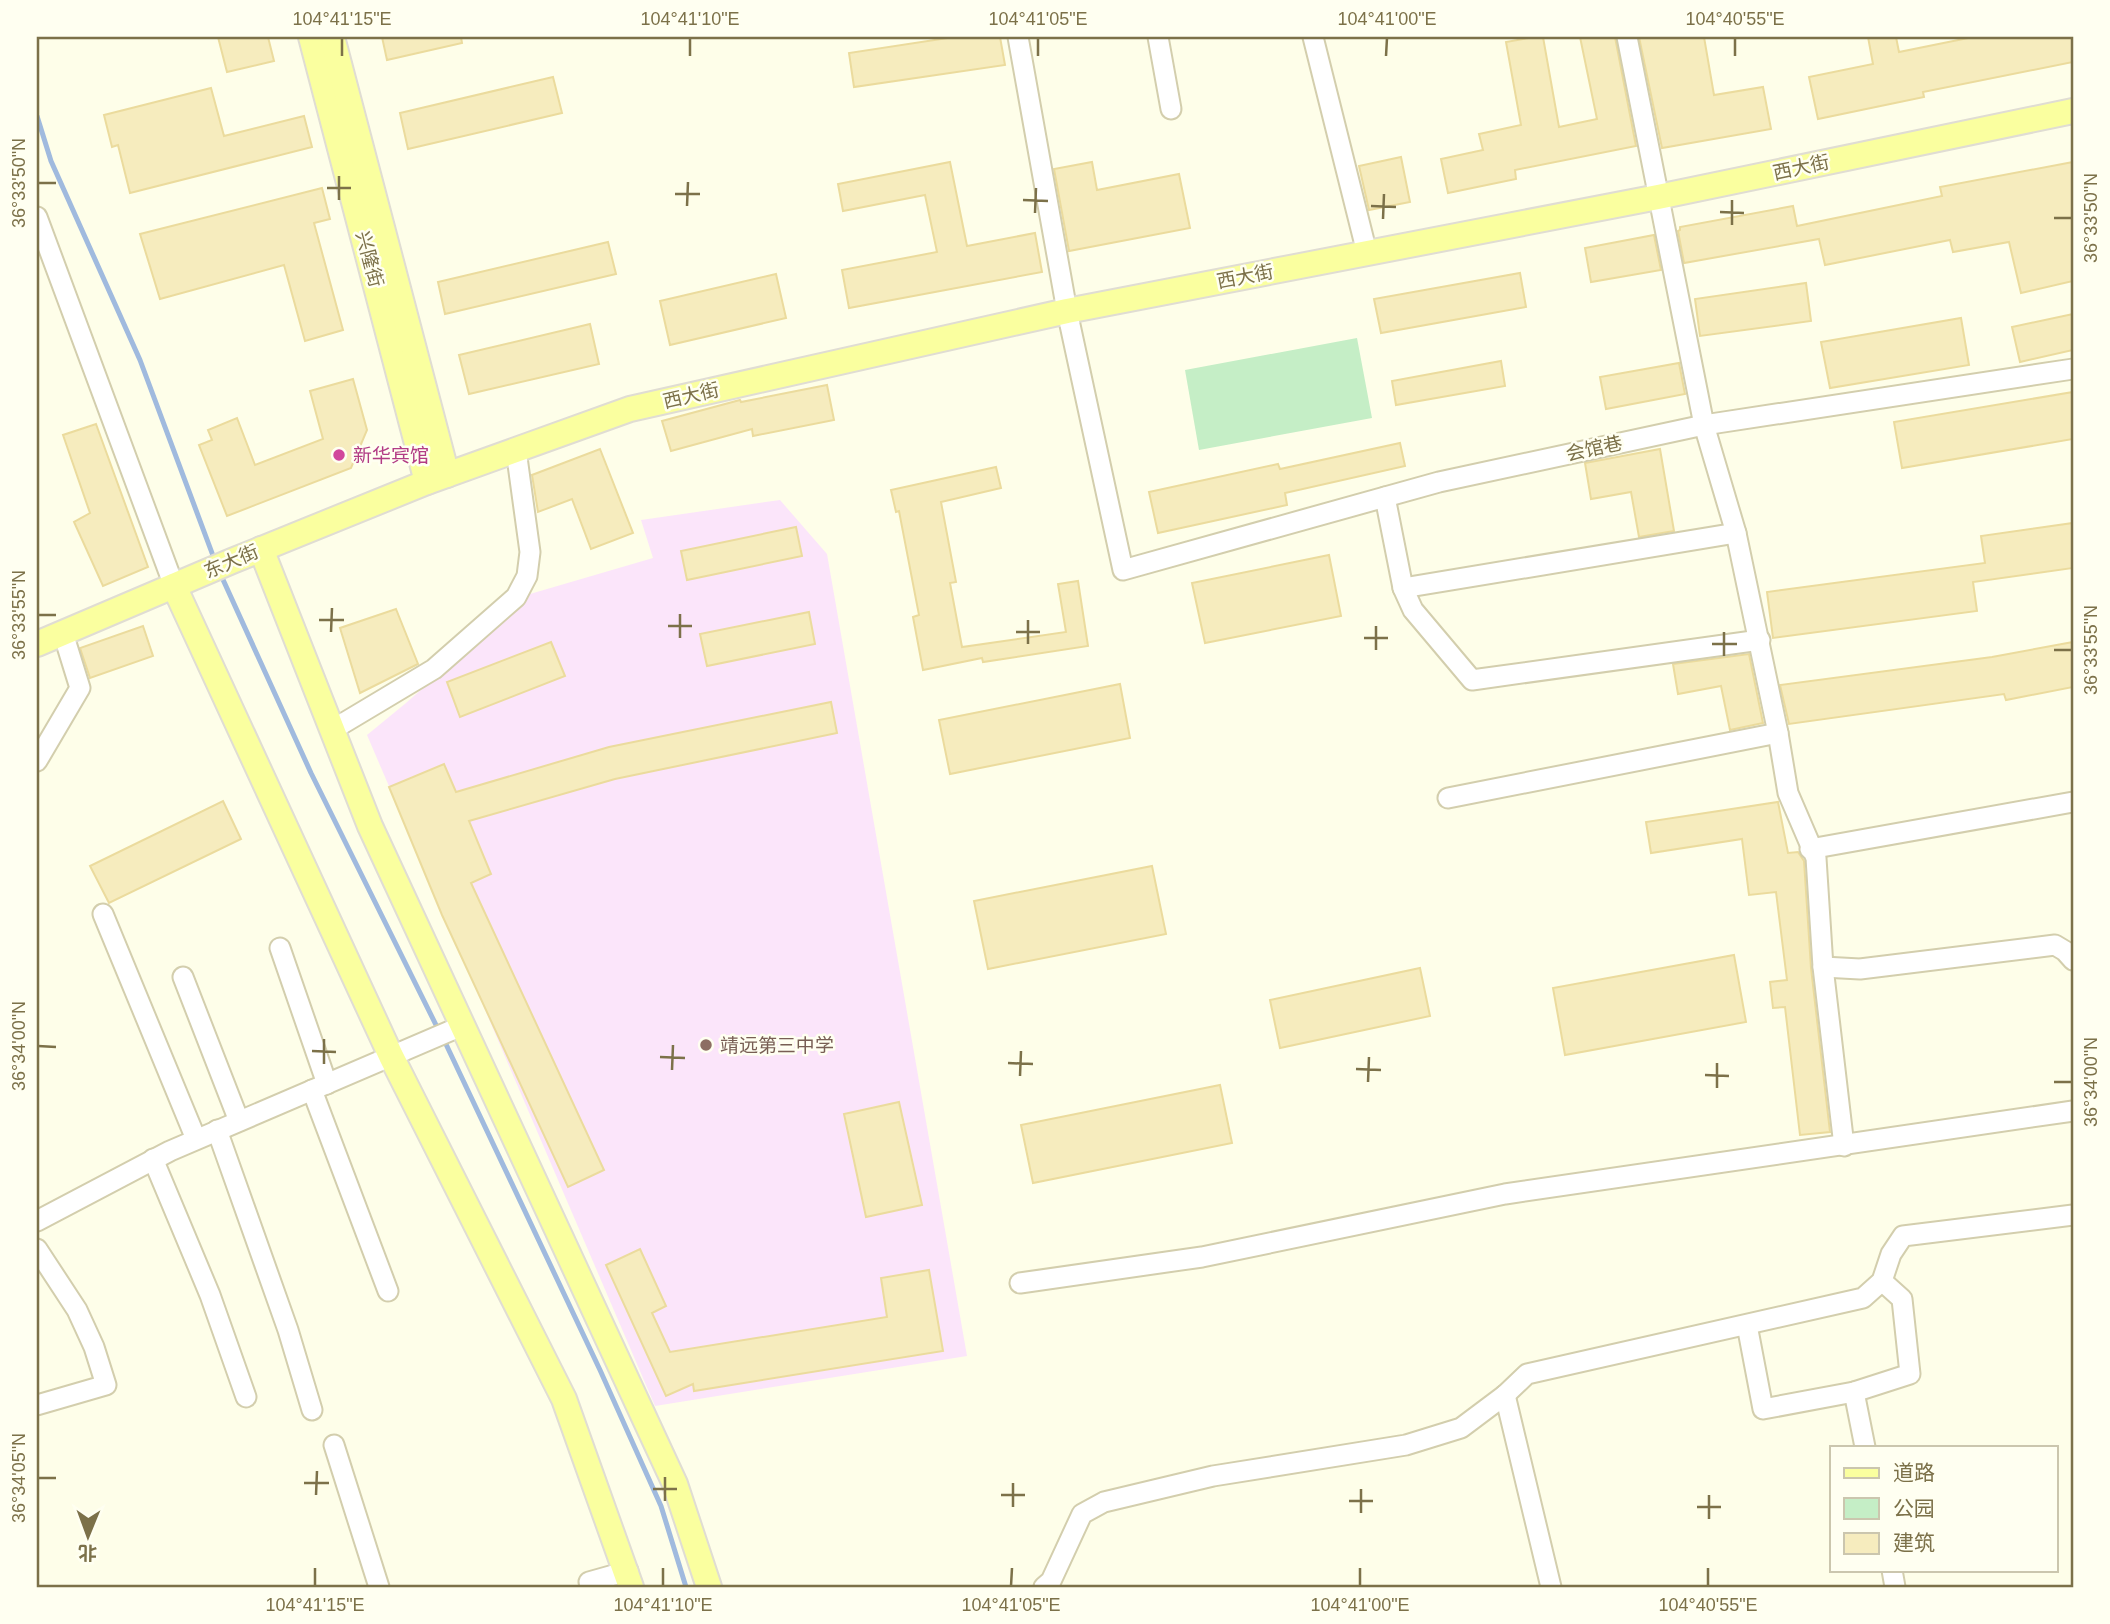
<svg xmlns="http://www.w3.org/2000/svg" width="2110" height="1624" viewBox="0 0 2110 1624" font-family="Helvetica,'Noto Sans SC',sans-serif">
<rect width="100%" height="100%" fill="#fefee9"/>
<!-- education -->
<polygon fill="#fbe5fa" points="780,500 827,554 967,1356 655,1406 367,735 406,703 530,594 653,558 641,520"/>
<!-- green -->
<polygon fill="#c5eec6" points="1357,338 1372,418 1199,450 1185,370"/>
<g fill="none" stroke-linecap="round" stroke-linejoin="round">
<!-- stream -->
<g stroke="#a0bade" stroke-width="5">
<polyline points="37,116 51,161 140,360 215,561"/>
<polyline points="220,573 311,773 439,1031"/>
<polyline points="444,1040 600,1370 661,1506 686,1587"/>
</g>
</g>
<!-- building -->
<g fill="#f6ecbe" stroke="#ebdb9d" stroke-width="2">
<polygon points="218,37 268,37 274,61 227,72"/>
<polygon points="382,37 461,37 462,43 387,60"/>
<polygon points="954,37 1000,37 1005,65 854,87 849,53"/>
<polygon points="1534,37 1543,37 1559,127 1597,119 1580,37 1615,37 1636,146 1515,170 1516,179 1448,193 1441,159 1483,150 1479,134 1521,125 1506,42"/>
<polygon points="1639,37 1704,37 1714,95 1763,87 1771,129 1662,148"/>
<polygon points="1868,37 1896,37 1899,52 1973,37 2073,37 2073,62 1923,92 1924,97 1818,119 1809,77 1873,64"/>
<polygon points="553,77 562,113 408,149 400,113"/>
<polygon points="211,88 224,136 304,116 312,147 130,193 118,145 112,147 104,115"/>
<polygon points="1401,157 1410,202 1369,210 1359,166"/>
<polygon points="950,162 967,246 1035,233 1042,272 849,308 842,270 937,252 925,195 843,211 838,184"/>
<polygon points="1092,162 1097,190 1179,174 1190,228 1069,251 1054,169"/>
<polygon points="2073,162 2073,281 2021,293 2009,242 1953,252 1950,240 1825,265 1819,239 1684,263 1678,231 1680,230 1680,227 1793,206 1797,226 1942,196 1940,187"/>
<polygon points="322,188 330,219 314,223 343,330 305,341 284,265 160,299 140,234"/>
<polygon points="1654,235 1661,270 1591,282 1585,248"/>
<polygon points="608,242 616,274 445,314 438,282"/>
<polygon points="1520,273 1526,307 1381,333 1374,299"/>
<polygon points="776,274 786,318 670,345 660,301"/>
<polygon points="1806,283 1811,321 1700,336 1695,299"/>
<polygon points="2073,314 2073,350 2020,362 2012,327"/>
<polygon points="1961,318 1969,365 1830,388 1821,342"/>
<polygon points="590,324 599,364 469,394 459,355"/>
<polygon points="1501,361 1505,386 1396,405 1392,381"/>
<polygon points="1679,363 1685,394 1606,409 1600,377"/>
<polygon points="353,379 367,430 351,468 227,516 199,445 212,440 208,430 237,418 255,465 323,439 310,391"/>
<polygon points="827,385 834,420 753,436 752,429 671,451 662,421 740,400 741,402"/>
<polygon points="2073,392 2073,439 1902,468 1894,422"/>
<polygon points="96,424 148,567 103,586 74,522 90,513 63,435"/>
<polygon points="1400,443 1405,466 1285,493 1287,505 1158,533 1149,492 1278,464 1280,469"/>
<polygon points="600,449 633,533 591,549 572,499 538,512 532,475"/>
<polygon points="1660,449 1674,531 1639,537 1631,492 1591,499 1585,463"/>
<polygon points="996,467 1001,488 941,502 956,582 950,583 962,647 1066,632 1058,584 1078,581 1088,646 983,662 982,658 923,670 913,617 919,615 899,511 896,512 891,490"/>
<polygon points="2073,523 2073,568 1973,582 1977,611 1773,638 1767,592 1985,563 1981,536"/>
<polygon points="796,527 802,556 687,580 681,551"/>
<polygon points="1329,555 1341,616 1205,643 1192,583"/>
<polygon points="396,609 418,664 360,693 340,628"/>
<polygon points="809,612 815,644 707,666 700,634"/>
<polygon points="143,626 153,656 90,678 80,648"/>
<polygon points="551,642 565,676 460,717 447,682"/>
<polygon points="2073,642 2073,687 2006,700 2004,694 1789,724 1780,685 1992,657"/>
<polygon points="1749,654 1763,723 1730,730 1721,686 1678,694 1673,664"/>
<polygon points="1120,684 1130,738 950,774 939,720"/>
<polygon points="831,702 837,733 615,779 469,821 491,874 471,883 604,1170 568,1187 442,915 389,787 444,764 456,792 609,747"/>
<polygon points="223,801 241,839 109,903 90,866"/>
<polygon points="1778,802 1788,853 1798,852 1804,861 1811,968 1830,1132 1800,1135 1785,1007 1773,1008 1770,982 1787,980 1776,892 1749,895 1742,839 1651,853 1646,822"/>
<polygon points="1152,866 1166,934 988,969 974,901"/>
<polygon points="1734,955 1746,1022 1565,1055 1553,988"/>
<polygon points="1420,968 1430,1016 1280,1048 1270,1000"/>
<polygon points="1220,1085 1232,1143 1033,1183 1021,1125"/>
<polygon points="899,1102 922,1205 866,1217 844,1114"/>
<polygon points="640,1249 666,1306 652,1313 670,1352 887,1317 881,1278 929,1270 943,1351 694,1391 693,1384 666,1396 606,1265"/>
</g>
<g fill="none" stroke-linecap="round" stroke-linejoin="round">
<defs>
<g id="minor">
<polyline points="1018,37 1067,311 1123,570 1439,482 1704,425 2073,369"/>
<polyline points="1158,37 1171,109"/>
<polyline points="1313,37 1367,253"/>
<polyline points="1627,37 1704,425 1736,533 1778,733 1788,793 1816,858 1823,967 1844,1146"/>
<polyline points="37,217 174,586"/>
<polyline points="1385,497 1403,588 1413,610 1472,680 1760,640"/>
<polyline points="1403,588 1736,533"/>
<polyline points="332,730 434,669 516,597 527,576 530,552 516,450"/>
<polyline points="37,761 80,688 63,633"/>
<polyline points="1448,798 1778,733"/>
<polyline points="1810,849 2073,802"/>
<polyline points="103,914 196,1139"/>
<polyline points="280,948 327,1084"/>
<polyline points="1823,967 1860,969 2055,945 2065,951 2073,960"/>
<polyline points="183,977 239,1121"/>
<polyline points="312,1090 388,1291"/>
<polyline points="217,1130 288,1330 312,1410"/>
<polyline points="153,1159 210,1295 246,1397"/>
<polyline points="37,1221 170,1151 464,1025"/>
<polyline points="37,1249 77,1310 94,1347 106,1385 37,1405"/>
<polyline points="1020,1283 1202,1257 1505,1194 2073,1111"/>
<polyline points="1747,1325 1763,1409 1854,1392 1910,1374 1902,1299 1882,1281"/>
<polyline points="1854,1392 1865,1447"/>
<polyline points="1505,1395 1551,1587"/>
<polyline points="334,1445 379,1587"/>
<polyline points="1892,1570 1895,1587"/>
<polyline points="589,1582 628,1571"/>
<polyline points="1044,1587 1051,1581 1082,1514 1104,1502 1213,1476 1406,1445 1461,1428 1505,1395 1527,1374 1863,1298 1882,1281 1891,1254 1903,1236 2073,1215"/>
</g>
<g id="major">
<polyline points="311,37 427,482"/>
<polyline points="332,37 447,475"/>
<polyline points="261,549 370,826 675,1484 709,1587"/>
<polyline points="174,586 391,1056 564,1399 631,1587"/>
<polyline points="37,644 232,561 427,482 630,409 1067,311 1658,197 2073,111"/>
</g>
</defs>
<!-- minor casing -->
<use href="#minor" stroke="#d3cead" stroke-width="23"/>
<!-- major casing -->
<use href="#major" stroke="#e0ddd3" stroke-width="28"/>
<!-- minor -->
<use href="#minor" stroke="#fff" stroke-width="19"/>
<!-- major -->
<use href="#major" stroke="#faff9f" stroke-width="24"/>
</g>
<!-- ticks -->
<path fill="none" stroke="#7c7149" stroke-width="2.5" d="M342,56V38M690,56V38M1038,56V38M1386,56L1387,38M1735,56V38M38,183H56M327,188H351M675,194H700M339,200V176M1023,200L1048,201M687,206L688,182M1371,206L1396,207M1720,212L1744,213M1035,213L1036,188M2054,218H2072M1383,219L1384,194M1732,225V200M38,615H56M319,620H344M668,626H692M331,632L332,608M1016,632H1040M680,638V614M1364,638H1388M1028,644V620M1712,644H1737M1376,650V626M2054,650H2072M1724,656V632M38,1046L56,1047M312,1051L336,1052M660,1057L685,1058M1008,1063L1033,1064M324,1064V1039M1356,1069L1381,1070M672,1070L673,1045M1705,1075L1729,1076M1020,1076L1021,1051M1368,1082L1369,1057M2054,1082H2072M1717,1088V1063M38,1478H56M304,1483H329M653,1489H677M316,1495L317,1471M1001,1495H1025M665,1501V1477M1349,1501H1373M1013,1507V1483M1697,1507H1721M1361,1513V1489M1709,1519V1495M315,1586V1568M663,1586V1568M1011,1586L1012,1568M1360,1586V1568M1708,1586V1568"/>
<!-- markers -->
<circle fill="#d1479c" stroke="#fffff1" stroke-width="2.5" cx="339" cy="455" r="7"/>
<circle fill="#8d6e63" stroke="#fffff1" stroke-width="2.5" cx="706" cy="1045" r="7"/>
<g text-anchor="middle" stroke-width="5" stroke-linejoin="round" paint-order="stroke">
<!-- street labels -->
<g font-size="19" fill="#7c7149" stroke="#fffff1">
<text transform="translate(1801 167) rotate(-12)" y="7">西大街</text>
<text transform="translate(370 259) rotate(75)" y="7">兴隆街</text>
<text transform="translate(1245 276) rotate(-11)" y="7">西大街</text>
<text transform="translate(691 395) rotate(-13)" y="7">西大街</text>
<text transform="translate(1594 448) rotate(-12)" y="7">会馆巷</text>
<text transform="translate(231 561) rotate(-23)" y="7">东大街</text>
</g>
<!-- hotel labels -->
<g font-size="19" fill="#b23c85" stroke="#fffff1" text-anchor="start">
<text x="353" y="462">新华宾馆</text>
</g>
<!-- education labels -->
<g font-size="19" fill="#785e54" stroke="#fffff1" text-anchor="start">
<text x="720" y="1052">靖远第三中学</text>
</g>
</g>
<!-- border -->
<rect width="2110" height="1624" fill="none" stroke="#fffff1" stroke-width="77"/>
<!-- legend -->
<rect x="1830" y="1446" width="228" height="126" fill="#fffff1" stroke="#cbc6ae" stroke-width="2"/>
<rect x="1844" y="1468" width="35" height="10" fill="#faff9f" stroke="#cbc6ae" stroke-width="2"/>
<text x="1893" y="1480" font-size="21" fill="#7c7149">道路</text>
<rect x="1844" y="1498" width="35" height="21" fill="#c5eec6" stroke="#cbc6ae" stroke-width="2"/>
<text x="1893" y="1516" font-size="21" fill="#7c7149">公园</text>
<rect x="1844" y="1533" width="35" height="21" fill="#f6ecbe" stroke="#cbc6ae" stroke-width="2"/>
<text x="1893" y="1550" font-size="21" fill="#7c7149">建筑</text>
<!-- north arrow -->
<g transform="translate(88 1536) rotate(181)" stroke="#fffff1" stroke-width="5" paint-order="stroke">
<path d="M0-5L12 26L0 18L-12 26Z" fill="#7c7149"/>
<text y="-10" font-size="19" font-weight="bold" text-anchor="middle" fill="#7c7149">北</text>
</g>
<rect x="38" y="38" width="2034" height="1548" fill="none" stroke="#7c7149" stroke-width="2.5"/>
<g font-size="18" text-anchor="middle" fill="#7c7149">
<text x="342" y="25">104°41'15"E</text>
<text x="690" y="25">104°41'10"E</text>
<text x="1038" y="25">104°41'05"E</text>
<text x="1387" y="25">104°41'00"E</text>
<text x="1735" y="25">104°40'55"E</text>
<text transform="translate(19 183) rotate(-90)" y="6">36°33'50"N</text>
<text transform="translate(2091 218) rotate(-90)" y="6">36°33'50"N</text>
<text transform="translate(19 615) rotate(-90)" y="6">36°33'55"N</text>
<text transform="translate(2091 650) rotate(-90)" y="6">36°33'55"N</text>
<text transform="translate(19 1046) rotate(-90)" y="6">36°34'00"N</text>
<text transform="translate(2091 1082) rotate(-90)" y="6">36°34'00"N</text>
<text transform="translate(19 1478) rotate(-90)" y="6">36°34'05"N</text>
<text x="315" y="1611">104°41'15"E</text>
<text x="663" y="1611">104°41'10"E</text>
<text x="1011" y="1611">104°41'05"E</text>
<text x="1360" y="1611">104°41'00"E</text>
<text x="1708" y="1611">104°40'55"E</text>
</g>
</svg>
